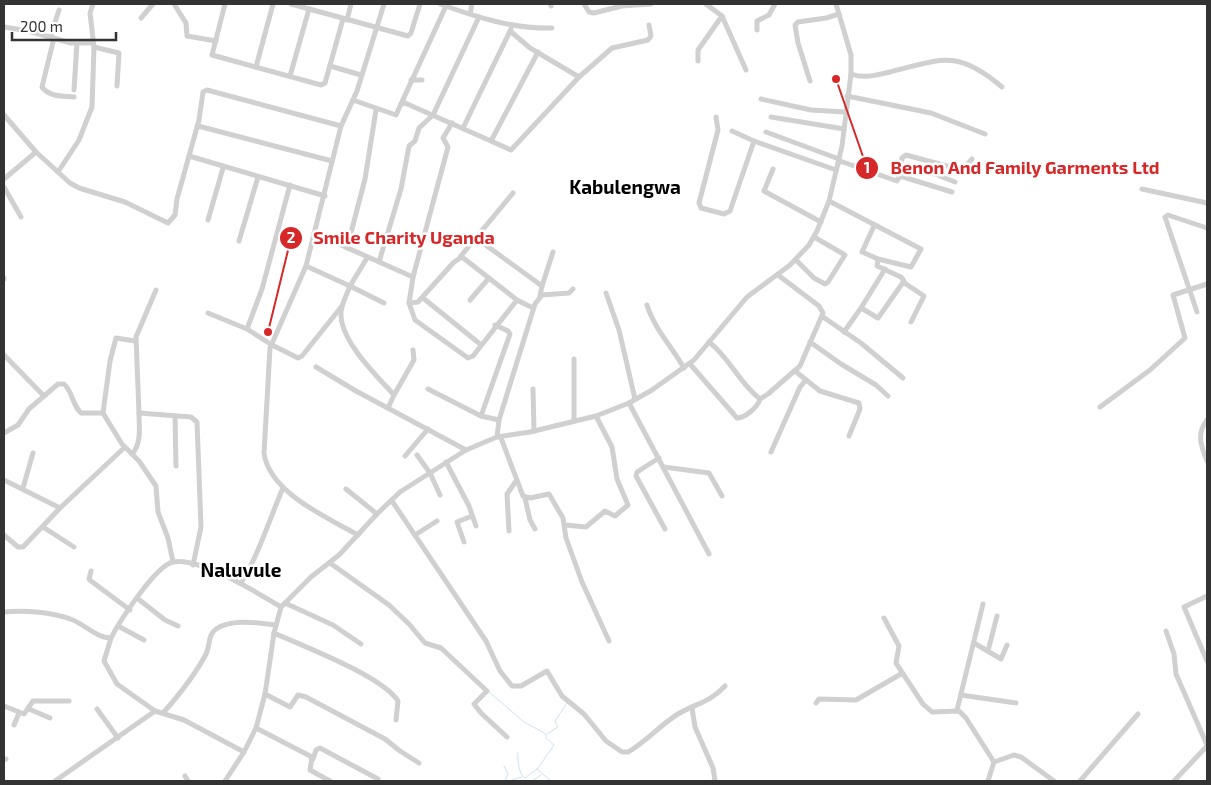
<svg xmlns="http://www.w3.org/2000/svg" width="1211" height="785" viewBox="0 0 1211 785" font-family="'Exo 2',sans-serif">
<rect width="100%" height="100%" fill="#fff"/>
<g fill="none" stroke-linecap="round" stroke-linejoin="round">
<!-- stream -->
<g stroke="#cfe2ee" stroke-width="1">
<path d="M488,691L524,722L546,734V738L554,745L538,768L525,778C519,775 517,759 518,753"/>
<polyline points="547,734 558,727 555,721 567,703"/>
<polyline points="504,766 508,774 505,781"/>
<polyline points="537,769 551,781"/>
<polyline points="509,781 522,777"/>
<polyline points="532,781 541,775"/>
<polyline points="592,781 594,780"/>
</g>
<!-- minor -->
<g stroke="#d0d0d0" stroke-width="5">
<polyline points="174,4 186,23 187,36 216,41"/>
<polyline points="225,4 212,55 321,85 325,83 343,19"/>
<polyline points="291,4 408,36 411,33 420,4"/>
<path d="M440,4C476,17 513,29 552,28"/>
<polyline points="550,4 551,6"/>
<polyline points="584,4 589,12 594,13 622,6 651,4"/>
<polyline points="706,4 722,16 746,70"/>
<polyline points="470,14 472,4"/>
<polyline points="141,18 153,4"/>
<polyline points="347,20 351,4"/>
<polyline points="4,27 28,31 71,43 93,43"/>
<polyline points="757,30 757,21 769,15 775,4"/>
<polyline points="510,31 530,48 579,77 612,48 648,40 651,36 649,25"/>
<polyline points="50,38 59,10"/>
<path d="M54,38L42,87C49,97 63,96 74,97"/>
<polyline points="94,47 119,53 117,86"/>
<polyline points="698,61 698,50 722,16"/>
<polyline points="330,66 361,75"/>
<polyline points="256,67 273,4"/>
<path d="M851,74C865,79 876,75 890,72C942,59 957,49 1002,87"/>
<polyline points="290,76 309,9"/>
<polyline points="411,80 422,80"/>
<polyline points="810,81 798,43 795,25 798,22 826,18 839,14"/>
<polyline points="74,90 77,42"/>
<polyline points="847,96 931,113 985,134"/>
<polyline points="761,99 811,110 845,112"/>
<polyline points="353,100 396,115 401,104 405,103 491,141 538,52"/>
<polyline points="401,104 446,6"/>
<polyline points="4,115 36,152 70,183 79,188 125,202 168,223 175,215 177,199 189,156 325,196"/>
<polyline points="716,117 718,130 699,203 701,208 724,214 730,211 754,141 836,170"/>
<polyline points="771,117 844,129"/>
<polyline points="198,126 332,161"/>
<polyline points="463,128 511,29"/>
<polyline points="732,131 754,141"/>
<polyline points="766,132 839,159"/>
<polyline points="491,141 511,150 579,77"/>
<polyline points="189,156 199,120 203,92 207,90 341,126"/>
<polyline points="838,164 840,161 897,181 900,176 952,192"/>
<polyline points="900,165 935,174 955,182"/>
<polyline points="773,169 764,191 821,222"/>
<polyline points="58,172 79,140 92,107 94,47 90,13 93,4"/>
<polyline points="898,176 902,158 906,155 958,169 966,166 972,159"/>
<polyline points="4,179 36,152"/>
<polyline points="4,187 21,217"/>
<polyline points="1142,189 1207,203"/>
<polyline points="829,201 921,249 911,267 878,259"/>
<polyline points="208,220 223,168"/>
<polyline points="314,233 413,277 448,147 443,138 452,123"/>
<polyline points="476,238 542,286 540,296"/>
<polyline points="239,241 258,177"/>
<polyline points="347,248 365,179 376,110"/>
<polyline points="460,257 513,193"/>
<polyline points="367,258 350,286 384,303"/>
<polyline points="796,260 814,278 825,284 828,282 845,255 814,237"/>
<polyline points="379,262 401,189 409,146 415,141 419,128 433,115 479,17"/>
<path d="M306,266L350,286C347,294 342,303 341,312C339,340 377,376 394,395L388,408"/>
<polyline points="413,277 409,303 415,320 468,358 473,356 517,300"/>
<polyline points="4,278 4,279"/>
<polyline points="903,282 924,296 911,322"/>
<polyline points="542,286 553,252"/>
<polyline points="156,290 136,337 139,413 191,417 197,422 201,527 193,565"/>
<polyline points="606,293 619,330 635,399"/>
<polyline points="423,298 480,344"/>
<polyline points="470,300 489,278"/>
<polyline points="409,303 418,302 454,262 462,257 517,300 533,308"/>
<path d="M647,305C654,328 672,347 684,368"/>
<polyline points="861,308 885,269"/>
<polyline points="1197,312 1165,217 1168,215 1207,228"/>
<polyline points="208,313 247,329 272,345 298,358 302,356 342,306"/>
<polyline points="823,317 861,343 903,378"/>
<polyline points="495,325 508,331 510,334 481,416 499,420"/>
<polyline points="247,329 262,289 290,185"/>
<polyline points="844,332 861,308 878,318 904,281 901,277 877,266 878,259 862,252 874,226"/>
<path d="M709,342C730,358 739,383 760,399L768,394L800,366L823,313L819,306L778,275"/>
<polyline points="810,342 841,364 876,385 888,396"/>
<polyline points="4,355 44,396"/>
<path d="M690,364L737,418C745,418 758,407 760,399"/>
<polyline points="316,367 356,391 466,450"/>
<polyline points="795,371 820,391 859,403 860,409 849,436"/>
<polyline points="428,389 481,416"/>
<polyline points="533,389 534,431"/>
<polyline points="394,395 414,360 413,350"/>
<polyline points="629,403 709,554"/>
<polyline points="1100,407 1150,370 1185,338 1173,295 1207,284"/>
<polyline points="103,413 110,361 116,338 135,341"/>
<polyline points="175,417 176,466"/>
<path d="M1207,420C1196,434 1201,446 1207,461"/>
<polyline points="574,421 574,359"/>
<path d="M4,433L18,425L29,409L58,384H64C73,392 72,405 81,413H103L122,444L139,461L156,486L158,512L168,538L173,562"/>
<polyline points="497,437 499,420 535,304 542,295 569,293 573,289"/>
<polyline points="501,438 523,496 530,498 549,494 563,518 566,538 582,582 609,641"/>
<polyline points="771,452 800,387 805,381"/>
<path d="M132,454C142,443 139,427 139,413"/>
<polyline points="417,455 430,473 440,495"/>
<polyline points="405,456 428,429"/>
<polyline points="659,458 637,472 636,476 665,529"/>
<polyline points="446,462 469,506 476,526"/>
<polyline points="664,467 709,473 722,496"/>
<polyline points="4,480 60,508"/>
<polyline points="23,488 33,453"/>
<polyline points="346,489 377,514"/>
<polyline points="525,498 530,520 535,529"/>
<path d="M392,501L486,641L500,671L512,686H521L547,671L562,696L584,714L606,741L622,752H628C646,742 660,725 678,714C696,703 709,703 725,686"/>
<polyline points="565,525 586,527 605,511 615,516 628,505 617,479 612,447 596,416"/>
<polyline points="43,527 74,547"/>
<polyline points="509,531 507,494 516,481"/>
<polyline points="4,535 18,547 23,547 60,508 125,447"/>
<path d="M358,535C326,517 269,492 264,453L270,348L306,266L341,126L357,91L384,4"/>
<polyline points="415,535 437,521"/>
<polyline points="464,542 457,522 472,516"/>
<polyline points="330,563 389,605 409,624 425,643 441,648 487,691 474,704 481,713 507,737"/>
<polyline points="91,571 89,579 91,581 130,610"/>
<path d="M241,583C259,554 269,520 283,488"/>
<polyline points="1207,596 1184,607 1207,661"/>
<polyline points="137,598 165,620 178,626"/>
<polyline points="285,603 333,625 361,644"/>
<path d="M4,612C25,610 53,612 73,620C85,625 97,638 111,638C119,622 156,565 173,562C200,557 258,593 281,607"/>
<polyline points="884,618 899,646 896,663 923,704 932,712 959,711 966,718 994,762"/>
<polyline points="118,626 144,640"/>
<polyline points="1166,631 1174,654 1176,674 1207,745"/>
<path d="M274,633C303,646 382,676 398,701L396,720"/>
<polyline points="111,638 104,661 117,684 155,711 184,720 244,752"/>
<polyline points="974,643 1001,659 1007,645"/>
<polyline points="988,651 997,616"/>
<polyline points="265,694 290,707 298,695 306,697 385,739 400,751 419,763"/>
<polyline points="961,695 1016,703"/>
<polyline points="816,703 819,699 856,700 901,674"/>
<polyline points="4,706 24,714 33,701 69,701"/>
<polyline points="692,708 695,727 713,768 715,781"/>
<polyline points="29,709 50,718"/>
<polyline points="97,709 118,738"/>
<polyline points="957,710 983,604"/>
<path d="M163,713C179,695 195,675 206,654C210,646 208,634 216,629C232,618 258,623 276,625"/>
<polyline points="14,725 19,713"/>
<polyline points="256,728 312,757 310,770 330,781"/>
<polyline points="313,759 316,750 320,748 378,779"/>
<polyline points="4,760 6,759"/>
<polyline points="994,762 1014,755 1021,757 1054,781"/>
<polyline points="185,776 188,781"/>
<polyline points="55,781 155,711"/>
<polyline points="225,781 244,752 256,728 265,694 274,633 281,607 311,577 339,555 377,514 400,492 466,450 497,437 530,432 596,416 629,403 652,390 694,360 747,297 790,265 809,245 817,231 829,201 842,146 851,74 851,55 836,4"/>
<polyline points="988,781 994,762"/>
<polyline points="1080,781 1138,714"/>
<polyline points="1174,781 1207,746"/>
</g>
</g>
<g text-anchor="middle" stroke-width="5" stroke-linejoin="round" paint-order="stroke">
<!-- quarter labels -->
<g font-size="19" font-weight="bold" fill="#000" stroke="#fff">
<text x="625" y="194">Kabulengwa</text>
<text x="241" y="577">Naluvule</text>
</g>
</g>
<!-- callouts -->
<path fill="none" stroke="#d62828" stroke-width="2" d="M836 79L867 168M268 332L291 238"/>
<g fill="#d62828" stroke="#fff" stroke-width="2">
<circle cx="836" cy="79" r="5"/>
<circle cx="268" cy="332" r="5"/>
<circle cx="867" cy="168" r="12"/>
<circle cx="291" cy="238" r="12"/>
</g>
<g font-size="15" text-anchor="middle" font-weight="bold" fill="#fff">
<text x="867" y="173">1</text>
<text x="291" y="243">2</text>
</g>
<g font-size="18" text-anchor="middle" font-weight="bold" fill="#d62828" stroke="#fff" stroke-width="5" stroke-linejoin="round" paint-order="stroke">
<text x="1025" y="174">Benon And Family Garments Ltd</text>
<text x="404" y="244">Smile Charity Uganda</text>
</g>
<!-- border -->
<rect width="1211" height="785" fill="none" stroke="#333333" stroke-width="10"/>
<!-- scale -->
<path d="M12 32v8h104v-8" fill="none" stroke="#333333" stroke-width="2.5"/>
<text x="20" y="32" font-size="15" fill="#333333" stroke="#ffffff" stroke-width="4" paint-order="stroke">200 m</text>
</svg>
